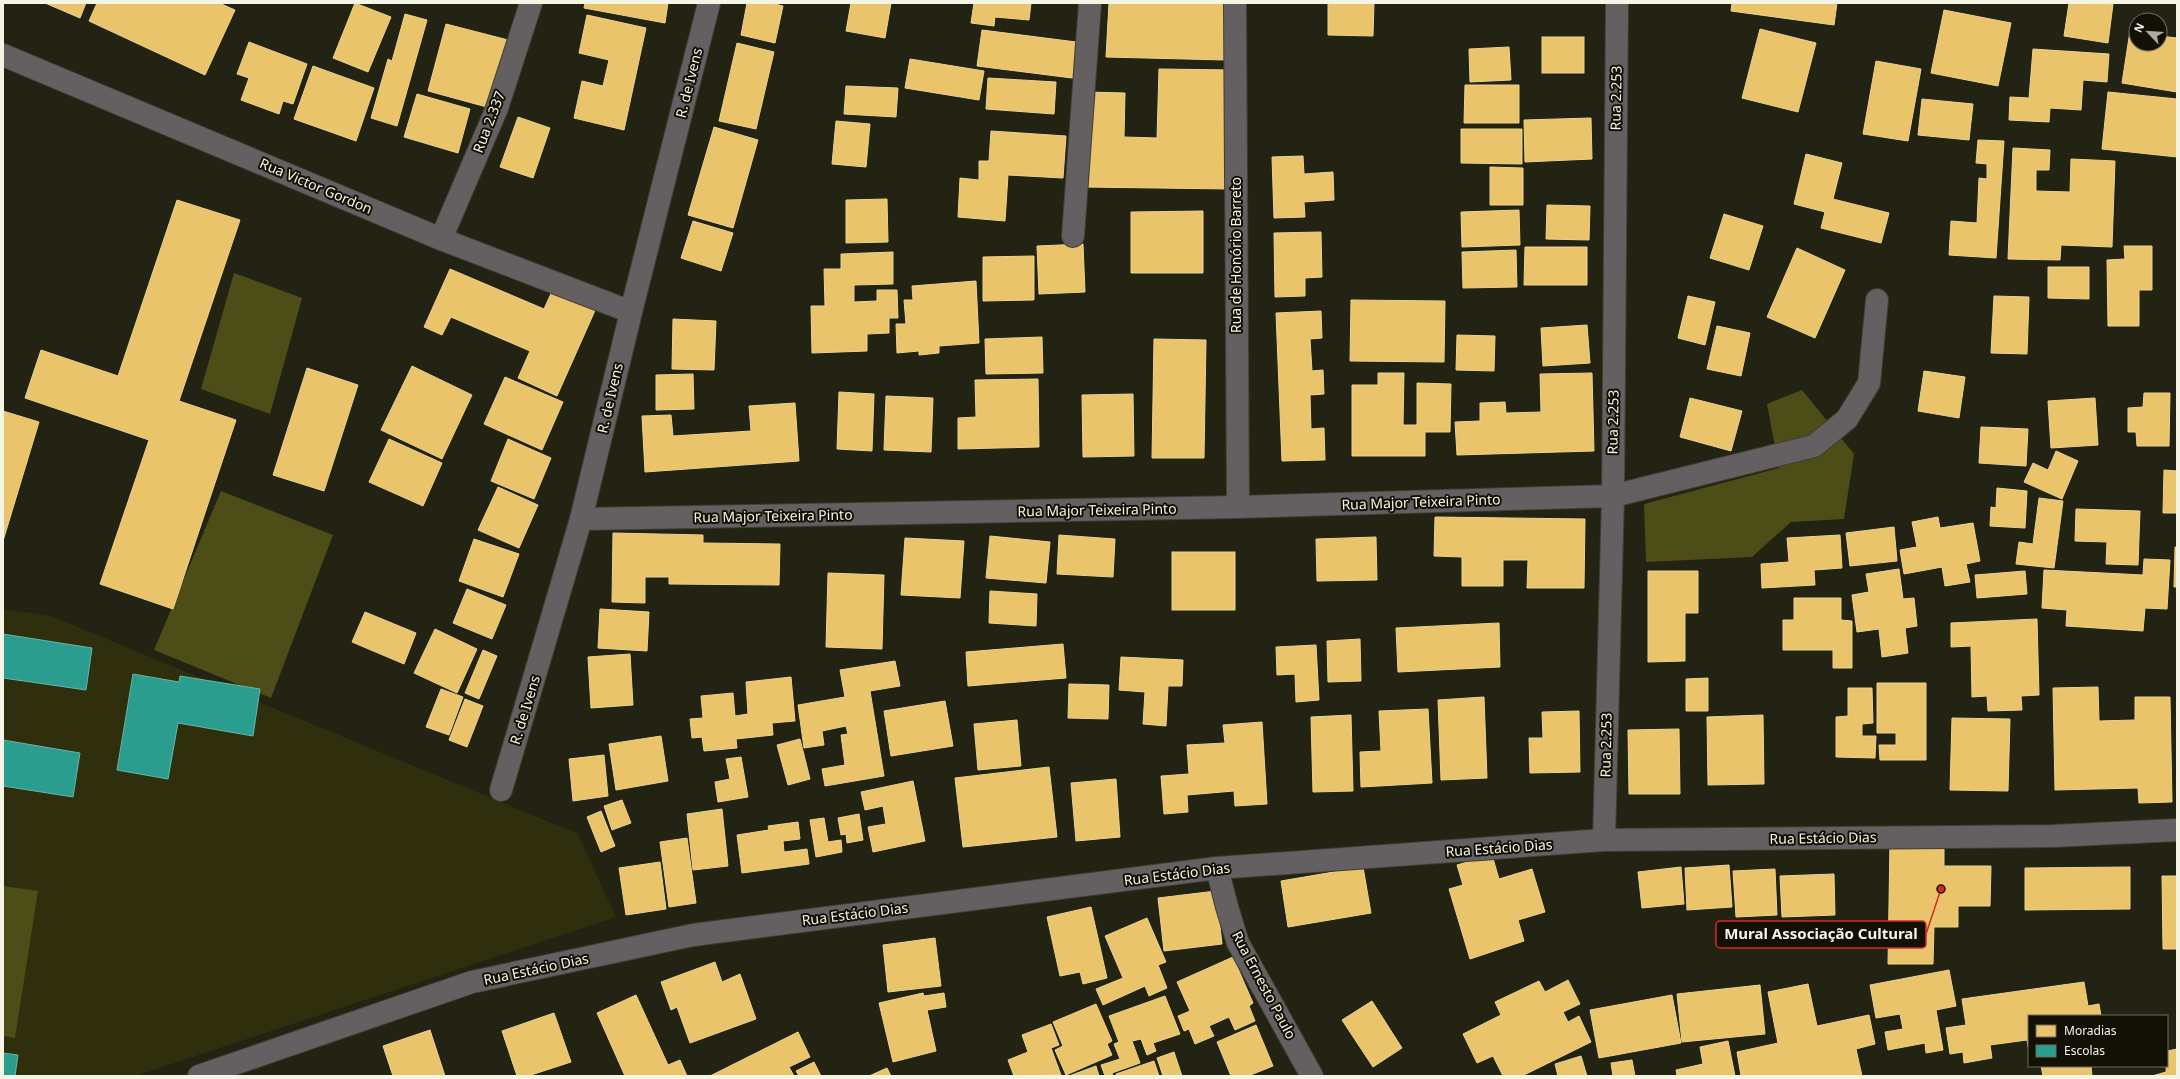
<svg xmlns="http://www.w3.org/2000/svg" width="2180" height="1079" viewBox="0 0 2180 1079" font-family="'Noto Sans',sans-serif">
<rect width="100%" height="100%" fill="#232313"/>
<!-- built -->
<polygon fill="#2f2f0d" points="3,609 51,616 578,834 616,917 135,1076 3,1076"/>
<!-- green -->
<g fill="#4d4d18">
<polygon points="234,273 302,298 270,414 201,389"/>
<polygon points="1802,390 1854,454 1844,519 1791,522 1752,557 1646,562 1644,504 1779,468 1767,404"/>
<polygon points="221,491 333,535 271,698 154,650"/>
<polygon points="3,886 38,891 15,1038 3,1036"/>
</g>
<!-- homes -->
<g fill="#e9c46a" stroke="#ecd38f">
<polygon points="45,3 86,3 80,18"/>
<polygon points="97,3 219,3 235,10 205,75 89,21"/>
<polygon points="355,3 391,17 368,72 333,58"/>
<polygon points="585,3 668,3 665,23 584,8"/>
<polygon points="747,3 771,3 783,6 775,43 741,35"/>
<polygon points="851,3 891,3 885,38 846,31"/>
<polygon points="974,3 1031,3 1029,20 995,17 994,26 971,23"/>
<polygon points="1109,3 1225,3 1225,60 1106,57"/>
<polygon points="1328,3 1374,3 1373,36 1328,35"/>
<polygon points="1732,3 1837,3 1834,25 1731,11"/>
<polygon points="2069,3 2113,4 2108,43 2064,36"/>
<polygon points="1944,10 2011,23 1998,86 1931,73"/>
<polygon points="405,14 427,20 397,126 371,118 388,59 392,61"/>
<polygon points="587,15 646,28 624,130 574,118 582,81 603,86 609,60 579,53"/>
<polygon points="446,24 512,41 494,109 428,91"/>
<polygon points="1760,29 1816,43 1798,112 1742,98"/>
<polygon points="982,30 1084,43 1080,79 977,66"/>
<polygon points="2130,31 2136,32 2136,44 2160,44 2160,36 2177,38 2177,92 2122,83"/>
<rect x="1542" y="37" width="42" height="36"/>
<polygon points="249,42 307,64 293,104 283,101 279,114 241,100 249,78 237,74"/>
<polygon points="737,43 774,52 756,129 719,121"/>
<polygon points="1509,47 1511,80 1470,82 1469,49"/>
<polygon points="2033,49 2109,54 2107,82 2083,80 2081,110 2050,108 2049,122 2009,120 2010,97 2029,98"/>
<polygon points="910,59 984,71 979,100 905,88"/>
<polygon points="1876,61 1921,69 1908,141 1863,134"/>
<polygon points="313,66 374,88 356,141 294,119"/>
<polygon points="1159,69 1232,70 1229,189 1084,187 1086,92 1125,93 1124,137 1157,138"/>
<polygon points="988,78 1056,82 1054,114 986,109"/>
<polygon points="1465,85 1519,85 1519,123 1464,123"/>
<polygon points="846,86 898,88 896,117 844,114"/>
<polygon points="2108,92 2177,99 2177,157 2102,149"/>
<polygon points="417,94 470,109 458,153 404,137"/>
<polygon points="1922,99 1973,104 1969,140 1918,135"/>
<polygon points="518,117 550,128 533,178 500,167"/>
<polygon points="1591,118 1592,159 1525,162 1524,120"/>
<polygon points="836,121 870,124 866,167 832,164"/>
<polygon points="714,127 758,140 733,228 688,215"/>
<polygon points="1461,129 1522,129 1522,164 1461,163"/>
<polygon points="991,131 1066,136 1063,178 1008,175 1005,221 958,217 960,178 979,180 979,161 989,161"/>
<polygon points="1978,140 2004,141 1996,258 1949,255 1951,221 1977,223 1979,178 1987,179 1987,164 1976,163"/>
<polygon points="2013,148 2050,150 2049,170 2036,170 2036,191 2070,192 2071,159 2115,161 2112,247 2061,245 2060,260 2008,259"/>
<polygon points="1806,154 1842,163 1833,199 1889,213 1881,243 1821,228 1825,212 1794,204"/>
<polygon points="1303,156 1304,174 1333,172 1334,200 1304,202 1305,217 1274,218 1272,157"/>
<polygon points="1490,167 1523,168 1523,205 1490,205"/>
<polygon points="887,199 888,242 846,243 846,200"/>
<polygon points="177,200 240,220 179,401 236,420 173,609 100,584 149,440 25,398 41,350 118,376"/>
<polygon points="1547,205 1590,206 1589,240 1546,239"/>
<polygon points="1519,210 1520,245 1462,247 1461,212"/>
<polygon points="1203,211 1203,273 1131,273 1131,212"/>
<polygon points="1724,214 1763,226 1749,270 1710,258"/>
<polygon points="693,221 733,233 721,271 681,258"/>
<polygon points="1321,232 1322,277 1305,278 1305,296 1275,297 1274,233"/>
<polygon points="1083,244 1085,292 1039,294 1037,246"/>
<polygon points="2124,246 2152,246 2152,290 2139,290 2139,326 2108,326 2107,260 2125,259"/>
<polygon points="1525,247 1587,247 1587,285 1524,285"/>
<polygon points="1797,248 1845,270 1815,338 1767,317"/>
<polygon points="1516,250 1517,287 1463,288 1462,252"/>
<polygon points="893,252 893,284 854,285 854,302 877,301 877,290 897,290 898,318 889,318 889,333 867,334 867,351 812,353 811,306 825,306 824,269 841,269 841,254"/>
<polygon points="1034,256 1034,300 983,301 983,257"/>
<polygon points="2048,267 2089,267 2089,299 2048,298"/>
<polygon points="450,269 544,309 554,287 597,306 557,396 518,378 530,351 451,317 442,335 424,327"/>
<polygon points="976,281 979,343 939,346 939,353 919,355 919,351 897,353 896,324 906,324 904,300 913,300 912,286"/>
<polygon points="1688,296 1715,302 1705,345 1678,338"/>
<polygon points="1994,296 2029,297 2027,354 1991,353"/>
<polygon points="1351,300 1445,301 1444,362 1350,361"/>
<polygon points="1321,311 1322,338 1310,339 1312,371 1323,370 1324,394 1310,395 1311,429 1324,428 1325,460 1282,461 1276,313"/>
<polygon points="673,319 716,321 714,370 672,369"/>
<polygon points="1587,325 1590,363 1543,366 1541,328"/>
<polygon points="1717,326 1750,333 1741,376 1707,369"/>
<polygon points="1457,335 1495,336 1494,371 1456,370"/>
<polygon points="1042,337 1043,373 986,374 985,339"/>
<polygon points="1154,339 1206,340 1204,458 1152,458"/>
<polygon points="412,366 472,395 442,459 381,430"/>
<polygon points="307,368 358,385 324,491 273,475"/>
<polygon points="1924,371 1965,377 1959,418 1918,411"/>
<polygon points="1378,373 1404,373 1403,425 1417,425 1417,383 1451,384 1450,432 1425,432 1425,456 1352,456 1352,385 1378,385"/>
<polygon points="1592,373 1594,451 1457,455 1455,422 1480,421 1480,403 1505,402 1506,413 1541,412 1540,374"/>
<polygon points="693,374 694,409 656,410 656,375"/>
<polygon points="505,377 563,402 542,450 484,424"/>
<polygon points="1038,379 1039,447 958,449 958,418 976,417 975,380"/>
<polygon points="839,392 874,394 872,451 837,449"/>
<polygon points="2144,393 2170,393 2169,446 2137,446 2136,432 2128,432 2128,408 2143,407"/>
<polygon points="1133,394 1134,456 1083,457 1082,395"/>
<polygon points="886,396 933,398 931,452 884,450"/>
<polygon points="1690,398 1742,411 1731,451 1680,437"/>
<polygon points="2095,398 2098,445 2051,448 2048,401"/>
<polygon points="795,403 799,461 645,472 642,416 671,415 673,436 751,431 749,406"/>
<polygon points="3,411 39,422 3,541"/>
<polygon points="1981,427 2028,429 2026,466 1979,463"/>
<polygon points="389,439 442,463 423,506 369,482"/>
<polygon points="508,439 551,458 534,499 491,481"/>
<polygon points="2056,451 2078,461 2062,499 2024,482 2033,463 2048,470"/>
<polygon points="2164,470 2177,471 2177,513 2163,513"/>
<polygon points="498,487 538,505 519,548 478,530"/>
<polygon points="1997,488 2027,491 2025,528 1990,526 1991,507 1996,508"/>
<polygon points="2039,498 2063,501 2054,568 2016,564 2019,542 2033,544"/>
<polygon points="2076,509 2140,511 2138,565 2106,564 2107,542 2075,541"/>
<polygon points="1435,517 1585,519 1584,588 1527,588 1528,560 1503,560 1503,586 1462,586 1462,557 1434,556"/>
<polygon points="1938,517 1940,528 1973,523 1980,561 1966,564 1970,582 1945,586 1942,567 1904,574 1900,550 1917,547 1912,522"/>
<polygon points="1894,527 1897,561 1850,566 1846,533"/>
<polygon points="613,533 703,535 703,543 780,544 779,585 669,584 669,577 645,577 645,603 612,602"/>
<polygon points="1059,535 1115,539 1113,577 1057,574"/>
<polygon points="1840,535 1842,568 1814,570 1815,585 1762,588 1761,564 1789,562 1787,538"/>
<polygon points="990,536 1050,542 1046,583 986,578"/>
<polygon points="1376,537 1377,580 1317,581 1316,539"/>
<polygon points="905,538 964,541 960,598 901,595"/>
<polygon points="474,539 519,554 503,597 459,581"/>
<polygon points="2175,547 2177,547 2177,587 2174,587"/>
<rect x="1172" y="552" width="63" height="58"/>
<polygon points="2144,559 2170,560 2167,609 2145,608 2143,631 2066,626 2067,610 2042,608 2044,570 2143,575"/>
<polygon points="1899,569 1903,599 1914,598 1917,626 1905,628 1908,653 1882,657 1879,629 1857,632 1852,595 1869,592 1866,574"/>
<polygon points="1648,571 1698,571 1698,613 1685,613 1685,661 1648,662"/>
<polygon points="2025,571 2027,594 1977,598 1975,575"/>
<polygon points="828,573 884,575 882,649 826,647"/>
<polygon points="467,589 506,605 492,639 453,623"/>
<polygon points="990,591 1037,594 1036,626 989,623"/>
<polygon points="1794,598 1841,598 1841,620 1852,621 1852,668 1833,668 1833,650 1783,650 1783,620 1794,620"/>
<polygon points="600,609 649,612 647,651 598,648"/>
<polygon points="365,612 416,633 404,664 352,642"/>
<polygon points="2037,619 2039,695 2021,696 2022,710 1988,711 1987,696 1972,697 1971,646 1951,647 1951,623"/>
<polygon points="1499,623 1500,667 1398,672 1396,628"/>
<polygon points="435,629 477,649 457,693 414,673"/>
<polygon points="1360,639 1361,681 1328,682 1327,641"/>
<polygon points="1063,644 1066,678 968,686 966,652"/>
<polygon points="1316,645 1319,700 1296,702 1295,674 1277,675 1276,647"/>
<polygon points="483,650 497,656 479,699 465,693"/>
<polygon points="630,654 633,705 591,708 588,657"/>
<polygon points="1121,657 1183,660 1182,686 1168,686 1166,726 1143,724 1145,692 1119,690"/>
<polygon points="895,661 900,686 870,691 884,776 825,786 822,769 845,765 841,735 848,734 846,726 822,731 824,745 804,748 798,705 845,697 840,670"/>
<polygon points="791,677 795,721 772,723 773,735 736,739 737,748 704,751 702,737 692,738 690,719 703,718 701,696 733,693 735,716 748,714 746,682"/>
<polygon points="1708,678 1708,711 1686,711 1686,679"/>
<polygon points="1877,683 1926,683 1926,760 1880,760 1879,745 1896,745 1896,733 1877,733"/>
<polygon points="1069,684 1109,685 1108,719 1068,718"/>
<polygon points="2098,687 2099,721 2135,720 2135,697 2170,697 2172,802 2139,803 2138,788 2055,790 2053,688"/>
<polygon points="1848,688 1872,688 1873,723 1862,724 1862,736 1876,736 1875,758 1836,757 1836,717 1848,716"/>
<polygon points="441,689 463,697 449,735 426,727"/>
<polygon points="1484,697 1487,778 1441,780 1438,700"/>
<polygon points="465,699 483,706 467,747 449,740"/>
<polygon points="945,701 953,746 891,756 884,711"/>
<polygon points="1428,709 1432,783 1361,787 1360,752 1381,751 1379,711"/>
<polygon points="1579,711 1580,772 1530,773 1529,738 1543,738 1542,712"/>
<polygon points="1351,715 1353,791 1313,792 1311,717"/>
<polygon points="1763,715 1764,784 1708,785 1707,717"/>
<polygon points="1952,718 2010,719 2008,791 1950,790"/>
<polygon points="1017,720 1021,766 978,770 974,724"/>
<polygon points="1262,722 1267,804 1235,806 1234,791 1187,795 1188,812 1164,814 1161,776 1189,774 1187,745 1225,743 1223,725"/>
<polygon points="1679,729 1680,794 1629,794 1628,730"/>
<polygon points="661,736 668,781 616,790 609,744"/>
<polygon points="800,739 810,779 788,785 777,745"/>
<polygon points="604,755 608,796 573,801 569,759"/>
<polygon points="741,757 748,797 718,802 715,782 730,779 726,759"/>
<polygon points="1049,767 1057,837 963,847 955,778"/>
<polygon points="1116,779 1120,837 1076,841 1071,783"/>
<polygon points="913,781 925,841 873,852 868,827 886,824 883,806 865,810 861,792"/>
<polygon points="622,800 631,823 612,830 604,806"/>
<polygon points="722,809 728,866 693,870 687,814"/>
<polygon points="601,811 615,846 601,852 587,817"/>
<polygon points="859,814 863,840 847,843 846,834 841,835 838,818"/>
<polygon points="824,818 828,842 841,840 842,852 816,857 810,820"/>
<polygon points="798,822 800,839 783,841 784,852 807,849 809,864 742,873 737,835 769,830 768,826"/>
<polygon points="687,838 696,903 669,907 660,842"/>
<polygon points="1890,842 1944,842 1944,866 1991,866 1990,906 1958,906 1958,927 1934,927 1933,964 1888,964"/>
<polygon points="1492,855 1499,879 1532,869 1545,912 1518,920 1524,941 1470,959 1449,889 1463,885 1457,865"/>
<polygon points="660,862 666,909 626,915 619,868"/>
<polygon points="1729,865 1732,907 1687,910 1685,868"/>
<polygon points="1363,867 1371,913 1288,927 1281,881"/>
<polygon points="1681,867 1684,904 1642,908 1638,872"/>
<polygon points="2130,867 2130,909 2025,910 2025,868"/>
<polygon points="1775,869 1777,915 1736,917 1733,871"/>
<polygon points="1834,874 1835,915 1782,917 1780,876"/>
<polygon points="2162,876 2177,876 2177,949 2163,949"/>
<polygon points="1216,891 1222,944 1164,951 1158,898"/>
<polygon points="1091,907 1107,978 1083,984 1080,972 1060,976 1047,917"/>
<polygon points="1147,918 1166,962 1158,965 1167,988 1149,996 1145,986 1103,1005 1096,989 1123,978 1105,936"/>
<polygon points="935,938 941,986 888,992 883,945"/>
<polygon points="1233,957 1253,1003 1249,1006 1255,1021 1235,1030 1229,1017 1209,1026 1214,1036 1195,1044 1189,1029 1184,1031 1178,1016 1190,1011 1177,982"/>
<polygon points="715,962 722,982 740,974 756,1019 690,1043 677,1007 671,1010 661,982"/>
<polygon points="1949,970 1956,1006 1936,1010 1943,1050 1926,1053 1925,1043 1888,1050 1885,1032 1903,1029 1900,1014 1876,1018 1870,985"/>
<polygon points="1568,980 1580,1004 1563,1012 1568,1022 1579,1016 1591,1042 1522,1076 1503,1076 1493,1056 1477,1063 1463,1034 1501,1015 1495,1002 1539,981 1545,992"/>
<polygon points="2084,982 2088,1006 2099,1004 2101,1016 2029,1016 2029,1052 2027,1040 1990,1045 1992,1058 1964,1063 1963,1052 1950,1054 1946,1028 1966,1025 1962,999"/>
<polygon points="1808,984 1817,1026 1869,1015 1875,1044 1856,1049 1862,1076 1741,1076 1737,1052 1778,1043 1768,992"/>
<polygon points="1760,985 1765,1034 1682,1042 1677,994"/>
<polygon points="923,993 924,996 944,993 946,1007 927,1010 936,1051 893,1062 879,1003"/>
<polygon points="636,995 668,1065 680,1060 687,1076 625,1076 597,1013"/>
<polygon points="1672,995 1681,1043 1599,1058 1590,1010"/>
<polygon points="1165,996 1180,1034 1153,1043 1156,1051 1147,1055 1141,1039 1132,1041 1140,1063 1112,1073 1113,1076 1105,1076 1101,1065 1120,1059 1114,1044 1119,1042 1109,1016"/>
<polygon points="1372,1001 1402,1048 1373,1067 1342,1020"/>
<polygon points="1096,1004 1112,1041 1107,1044 1112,1055 1066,1075 1055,1050 1063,1046 1053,1022"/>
<polygon points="554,1013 571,1062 528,1076 517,1076 502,1031"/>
<polygon points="1051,1024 1059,1045 1051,1048 1061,1075 1014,1076 1008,1060 1028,1052 1022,1035"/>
<polygon points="1256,1025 1273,1066 1248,1076 1231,1076 1217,1042"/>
<polygon points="430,1030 445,1076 393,1076 383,1046"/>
<polygon points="798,1032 810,1057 789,1067 794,1076 710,1076"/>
<polygon points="1728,1041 1735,1076 1677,1076 1676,1070 1703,1064 1700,1047"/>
<polygon points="2177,1049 2177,1076 2152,1076 2166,1072 2167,1051"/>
<polygon points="1174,1052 1182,1076 1163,1076 1157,1058"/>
<polygon points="1581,1056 1587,1076 1558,1076 1555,1064"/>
<polygon points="1632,1060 1635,1076 1613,1076 1611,1063"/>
<polygon points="1154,1061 1159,1076 1117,1076 1116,1074"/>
<polygon points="814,1062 821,1076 799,1076 796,1071"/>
<polygon points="1096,1066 1099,1076 1069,1076"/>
<polygon points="2041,1066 2091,1066 2092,1076 2043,1076"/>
<polygon points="887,1068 891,1076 869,1076"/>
</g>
<!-- schools -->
<g fill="#2a9d8f" stroke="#67b7a8">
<polygon points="3,634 92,648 86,690 3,678"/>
<polygon points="133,674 179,682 180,676 260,689 253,736 178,723 168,779 117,770"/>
<polygon points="3,740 80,753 73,797 3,786"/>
<polygon points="3,1053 18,1055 15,1076 3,1076"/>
</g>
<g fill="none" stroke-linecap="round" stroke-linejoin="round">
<defs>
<g id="minor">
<polyline points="1235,3 1238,507"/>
<polyline points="3,55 441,239 631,312"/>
<polyline points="1073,236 1090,3"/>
<polyline points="441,239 497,108 531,3"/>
<polyline points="581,519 1238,507 1613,496 1814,446 1847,419 1869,383 1877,300"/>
<polyline points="501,790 581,519 631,312 709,3"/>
<polyline points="1604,840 1613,496 1617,3"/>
<polyline points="1217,868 1227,907 1238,943 1312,1076"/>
<polyline points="199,1076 472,982 693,935 1217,868 1604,840 2053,836 2177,830"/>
</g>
</defs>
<!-- minor casing -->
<use href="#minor" stroke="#3f3f32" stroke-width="24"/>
<!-- minor -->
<use href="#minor" stroke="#645f61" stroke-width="22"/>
</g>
<g text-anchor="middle" stroke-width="4" stroke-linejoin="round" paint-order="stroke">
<!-- street labels -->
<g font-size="14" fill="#f4f5e4" stroke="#111106">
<text transform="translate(689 83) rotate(-76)" y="5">R. de Ivens</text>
<text transform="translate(1616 98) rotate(-89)" y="5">Rua 2.253</text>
<text transform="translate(489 122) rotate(-69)" y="5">Rua 2.337</text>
<text transform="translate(316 186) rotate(23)" y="5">Rua Victor Gordon</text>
<text transform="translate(1236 255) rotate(-90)" y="5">Rua de Honório Barreto</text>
<text transform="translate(610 398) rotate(-77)" y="5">R. de Ivens</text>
<text transform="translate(1613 422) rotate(-89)" y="5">Rua 2.253</text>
<text transform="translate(1421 502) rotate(-2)" y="5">Rua Major Teixeira Pinto</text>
<text transform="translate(1097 510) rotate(-1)" y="5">Rua Major Teixeira Pinto</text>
<text transform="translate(773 516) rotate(-1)" y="5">Rua Major Teixeira Pinto</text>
<text transform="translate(525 710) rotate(-73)" y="5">R. de Ivens</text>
<text transform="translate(1606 745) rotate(-89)" y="5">Rua 2.253</text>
<text transform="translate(1823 838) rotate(-1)" y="5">Rua Estácio Dias</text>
<text transform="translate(1499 848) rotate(-4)" y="5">Rua Estácio Dias</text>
<text transform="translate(1177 874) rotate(-7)" y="5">Rua Estácio Dias</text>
<text transform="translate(855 914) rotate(-7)" y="5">Rua Estácio Dias</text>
<text transform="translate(536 969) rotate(-12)" y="5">Rua Estácio Dias</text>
<text transform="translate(1264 985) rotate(62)" y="5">Rua Ernesto Paulo</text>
</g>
</g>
<!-- callouts -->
<path fill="none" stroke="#d62828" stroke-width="1.5" d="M1941 889L1926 934"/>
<circle fill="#d62828" stroke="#111106" stroke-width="1.5" cx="1941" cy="889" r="4"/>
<rect fill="#111106" stroke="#d62828" stroke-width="1.5" x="1716" y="921" width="210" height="27" rx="4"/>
<g font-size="15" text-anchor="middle" font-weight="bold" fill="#f4f5e4">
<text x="1821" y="939">Mural Associação Cultural</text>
</g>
<!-- border -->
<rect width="2180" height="1079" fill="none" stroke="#f4f5e4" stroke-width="8"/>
<!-- legend -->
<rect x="2028" y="1015" width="140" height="52" fill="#111106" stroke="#6c6c5f"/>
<rect x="2036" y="1025" width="20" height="12" fill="#e9c46a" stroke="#6c6c5f"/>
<text x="2064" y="1035" font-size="12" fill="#f4f5e4">Moradias</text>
<rect x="2036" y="1045" width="20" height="12" fill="#2a9d8f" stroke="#6c6c5f"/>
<text x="2064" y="1055" font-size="12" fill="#f4f5e4">Escolas</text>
<!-- north arrow -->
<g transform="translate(2148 32) rotate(295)"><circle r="19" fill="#111106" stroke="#6c6c5f"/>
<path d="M0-3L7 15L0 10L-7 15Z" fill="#abac9b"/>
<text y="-6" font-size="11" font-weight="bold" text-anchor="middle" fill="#f4f5e4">N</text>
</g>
</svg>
